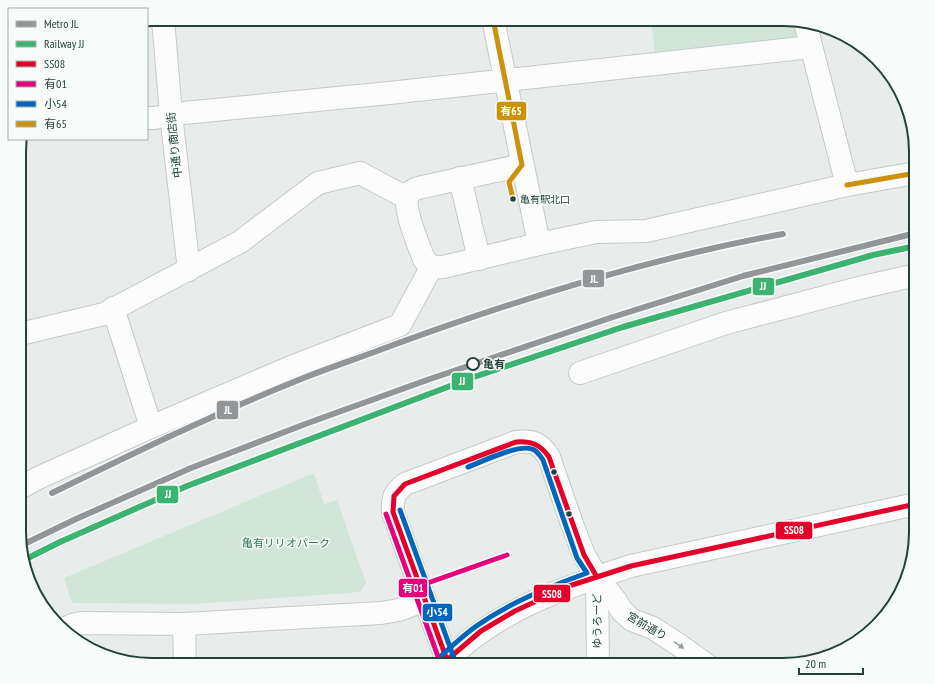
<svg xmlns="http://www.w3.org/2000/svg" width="935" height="684" viewBox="0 0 935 684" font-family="'PT Sans Narrow','Noto Sans JP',sans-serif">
<rect width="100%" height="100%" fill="#e8edeb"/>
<!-- green -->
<g fill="#d1e6d8">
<polygon points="651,19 791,19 793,20 798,40 655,52"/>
<polygon points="314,473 324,504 337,500 366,583 360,592 195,604 72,603 64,578"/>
</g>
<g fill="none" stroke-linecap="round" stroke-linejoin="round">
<defs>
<g id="minor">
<polyline points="163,19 171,115 189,270"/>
<polyline points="493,19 539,244"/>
<polyline points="805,22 847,185"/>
<polyline points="147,118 154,118 184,113 389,93 811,47"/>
<path d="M522,165L418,188C413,190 408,193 407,198C404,210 419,247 424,259C428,266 435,268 443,267L539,244L596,232L646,231L847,185L916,173"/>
<polyline points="460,178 479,259"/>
<polyline points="113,308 151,427"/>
<polyline points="20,334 104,314 240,242 318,183 360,173 407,198"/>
<polyline points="580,373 726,323 859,288 916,275"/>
<polyline points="20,488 38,478 151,427 291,367 400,325 432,266"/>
<polyline points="597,577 598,665"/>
<polyline points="184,624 185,665"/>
<polyline points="64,629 72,625 81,623 184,624 381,613 399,610 425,600"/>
<path d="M447,660L417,579L393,512C392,498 394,493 405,484L516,442C533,440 540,443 549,457L572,524L584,555L597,577L616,601L622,611L632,620L653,628L679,645L707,665"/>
<path d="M441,665C454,654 467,641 481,632C526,600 579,583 631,566L916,504"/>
</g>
</defs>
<!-- minor casing -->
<use href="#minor" stroke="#c5cac8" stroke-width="24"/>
<!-- minor -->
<use href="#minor" stroke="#fcfcfc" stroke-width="22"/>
<defs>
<g id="bus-1">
<polyline points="447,660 481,631 515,611 569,586 631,566 916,504"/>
<path d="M447,660L393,512L394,496L405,484L516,442C531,441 540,444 549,457L584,555L597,577"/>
</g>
<g id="bus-2">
<polyline points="386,514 440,662"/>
<polyline points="419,586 507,555"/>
</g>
<g id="bus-3">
<polyline points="400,510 454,658"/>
<path d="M442,655C453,645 464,635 475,627C509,603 548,587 587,573L577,558L543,460C540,456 537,450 532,449C518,444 481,462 468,467"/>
</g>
<g id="bus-4">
<polyline points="493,19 522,165 509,182 513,199"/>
<polyline points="847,185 916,173"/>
</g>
</defs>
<!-- bus-1 casing -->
<use href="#bus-1" stroke="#f7fbf9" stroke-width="8"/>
<!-- bus-2 casing -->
<use href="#bus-2" stroke="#f7fbf9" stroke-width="8"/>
<!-- bus-3 casing -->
<use href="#bus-3" stroke="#f7fbf9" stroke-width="8"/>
<!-- bus-4 casing -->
<use href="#bus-4" stroke="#f7fbf9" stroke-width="8"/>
<!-- bus-1 -->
<use href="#bus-1" stroke="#e4002b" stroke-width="5"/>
<!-- bus-2 -->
<use href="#bus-2" stroke="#e5007d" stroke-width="5"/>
<!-- bus-3 -->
<use href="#bus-3" stroke="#0065bd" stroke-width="5"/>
<!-- bus-4 -->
<use href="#bus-4" stroke="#cd920c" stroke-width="5"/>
<defs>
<polyline id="rail-1" points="24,560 60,542 187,486 474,377 623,327 873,255 916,246"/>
</defs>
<!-- rail-1 casing -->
<use href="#rail-1" stroke="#f7fbf9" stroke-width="9"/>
<!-- rail-1 -->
<use href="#rail-1" stroke="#3cb371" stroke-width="6"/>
<defs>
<g id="metro-1">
<path d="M52,493C134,453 216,413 301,379C331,367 362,357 393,345C519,299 650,258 783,234"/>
<polyline points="20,546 76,519 191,468 308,423 427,380 610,318 743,276 916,233"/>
</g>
</defs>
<!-- metro-1 casing -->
<use href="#metro-1" stroke="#f7fbf9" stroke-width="9"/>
<!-- metro-1 -->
<use href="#metro-1" stroke="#939598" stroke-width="6"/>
</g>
<!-- one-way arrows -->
<defs><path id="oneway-solid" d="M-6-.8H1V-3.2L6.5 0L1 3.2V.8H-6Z"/></defs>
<use fill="#909f9b" href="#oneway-solid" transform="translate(679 645) rotate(34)"/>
<!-- markers -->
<g fill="#24423a" stroke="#f7fbf9" stroke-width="1.5">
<circle cx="513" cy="199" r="3.5"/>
<circle cx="554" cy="472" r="3.5"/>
<circle cx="569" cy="514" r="3.5"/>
</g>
<circle fill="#f7fbf9" stroke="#24423a" stroke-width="2" cx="473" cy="364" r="6"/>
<g text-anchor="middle" stroke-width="3" stroke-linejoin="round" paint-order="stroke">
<!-- bus labels -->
<g font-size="10" fill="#24423a" stroke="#f7fbf9" text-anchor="start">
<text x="520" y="203">亀有駅北口</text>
</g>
<!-- street labels -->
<g font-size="11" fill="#24423a" stroke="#f7fbf9">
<text transform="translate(174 145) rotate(-96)" y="4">中通り商店街</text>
<text transform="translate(597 621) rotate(-90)" y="4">ゆうろーど</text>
<text transform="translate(647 626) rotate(30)" y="4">宮前通り</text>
</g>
<!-- stop labels -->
<g font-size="11" font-weight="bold" fill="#24423a" stroke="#f7fbf9" text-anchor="start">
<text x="483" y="368">亀有</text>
</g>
<!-- park labels -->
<g font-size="11" fill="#2d7a4b" stroke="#f7fbf9">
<text x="286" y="547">亀有リリオパーク</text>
</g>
</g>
<!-- crop -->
<path d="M0 0H935V684H0ZM152 26H783A126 126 0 0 1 909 152V532A126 126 0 0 1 783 658H152A126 126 0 0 1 26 532V152A126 126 0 0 1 152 26Z" fill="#f7fbf9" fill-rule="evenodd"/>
<path fill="none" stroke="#24423a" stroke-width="2" d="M152 26H783A126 126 0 0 1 909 152V532A126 126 0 0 1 783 658H152A126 126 0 0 1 26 532V152A126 126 0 0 1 152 26Z"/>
<g stroke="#f7fbf9" stroke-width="1.5">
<rect x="496" y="101" width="31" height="20" rx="4" fill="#cd920c"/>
<rect x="582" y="269" width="23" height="19" rx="4" fill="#939598"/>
<rect x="752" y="277" width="23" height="19" rx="4" fill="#3cb371"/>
<rect x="451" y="372" width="23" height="19" rx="4" fill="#3cb371"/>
<rect x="216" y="400" width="23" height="20" rx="4" fill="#939598"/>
<rect x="156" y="485" width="23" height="19" rx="4" fill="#3cb371"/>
<rect x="775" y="521" width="38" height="19" rx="4" fill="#e4002b"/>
<rect x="398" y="578" width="30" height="20" rx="4" fill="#e5007d"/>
<rect x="533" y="584" width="38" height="19" rx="4" fill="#e4002b"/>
<rect x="422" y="603" width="31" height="19" rx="4" fill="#0065bd"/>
</g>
<g font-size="11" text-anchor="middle" font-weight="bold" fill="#fff">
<text x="511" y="115">有65</text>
<text x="594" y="283">JL</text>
<text x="763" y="290">JJ</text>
<text x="462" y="385">JJ</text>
<text x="228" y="414">JL</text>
<text x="168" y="498">JJ</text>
<text x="794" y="534">SS08</text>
<text x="413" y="592">有01</text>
<text x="552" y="598">SS08</text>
<text x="437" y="616">小54</text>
</g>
<!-- legend -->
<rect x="8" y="8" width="140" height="132" fill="#f7fbf9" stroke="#a3b1ad"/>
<rect x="16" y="21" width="20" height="6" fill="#939598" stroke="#a3b1ad"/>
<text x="44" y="28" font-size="12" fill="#24423a">Metro JL</text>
<rect x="16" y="41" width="20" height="6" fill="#3cb371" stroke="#a3b1ad"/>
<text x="44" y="48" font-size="12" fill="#24423a">Railway JJ</text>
<rect x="16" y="61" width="20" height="6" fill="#e4002b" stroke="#a3b1ad"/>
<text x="44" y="68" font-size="12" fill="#24423a">SS08</text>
<rect x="16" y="81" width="20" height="6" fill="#e5007d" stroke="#a3b1ad"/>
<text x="44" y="88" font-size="12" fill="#24423a">有01</text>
<rect x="16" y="101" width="20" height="6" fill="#0065bd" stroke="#a3b1ad"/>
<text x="44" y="108" font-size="12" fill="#24423a">小54</text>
<rect x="16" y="121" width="20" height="6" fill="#cd920c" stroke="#a3b1ad"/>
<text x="44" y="128" font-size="12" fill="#24423a">有65</text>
<!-- scale -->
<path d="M799 668v6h64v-6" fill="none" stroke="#24423a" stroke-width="2"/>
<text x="805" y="668" font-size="12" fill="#24423a" stroke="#f7fbf9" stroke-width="3" paint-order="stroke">20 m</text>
</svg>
